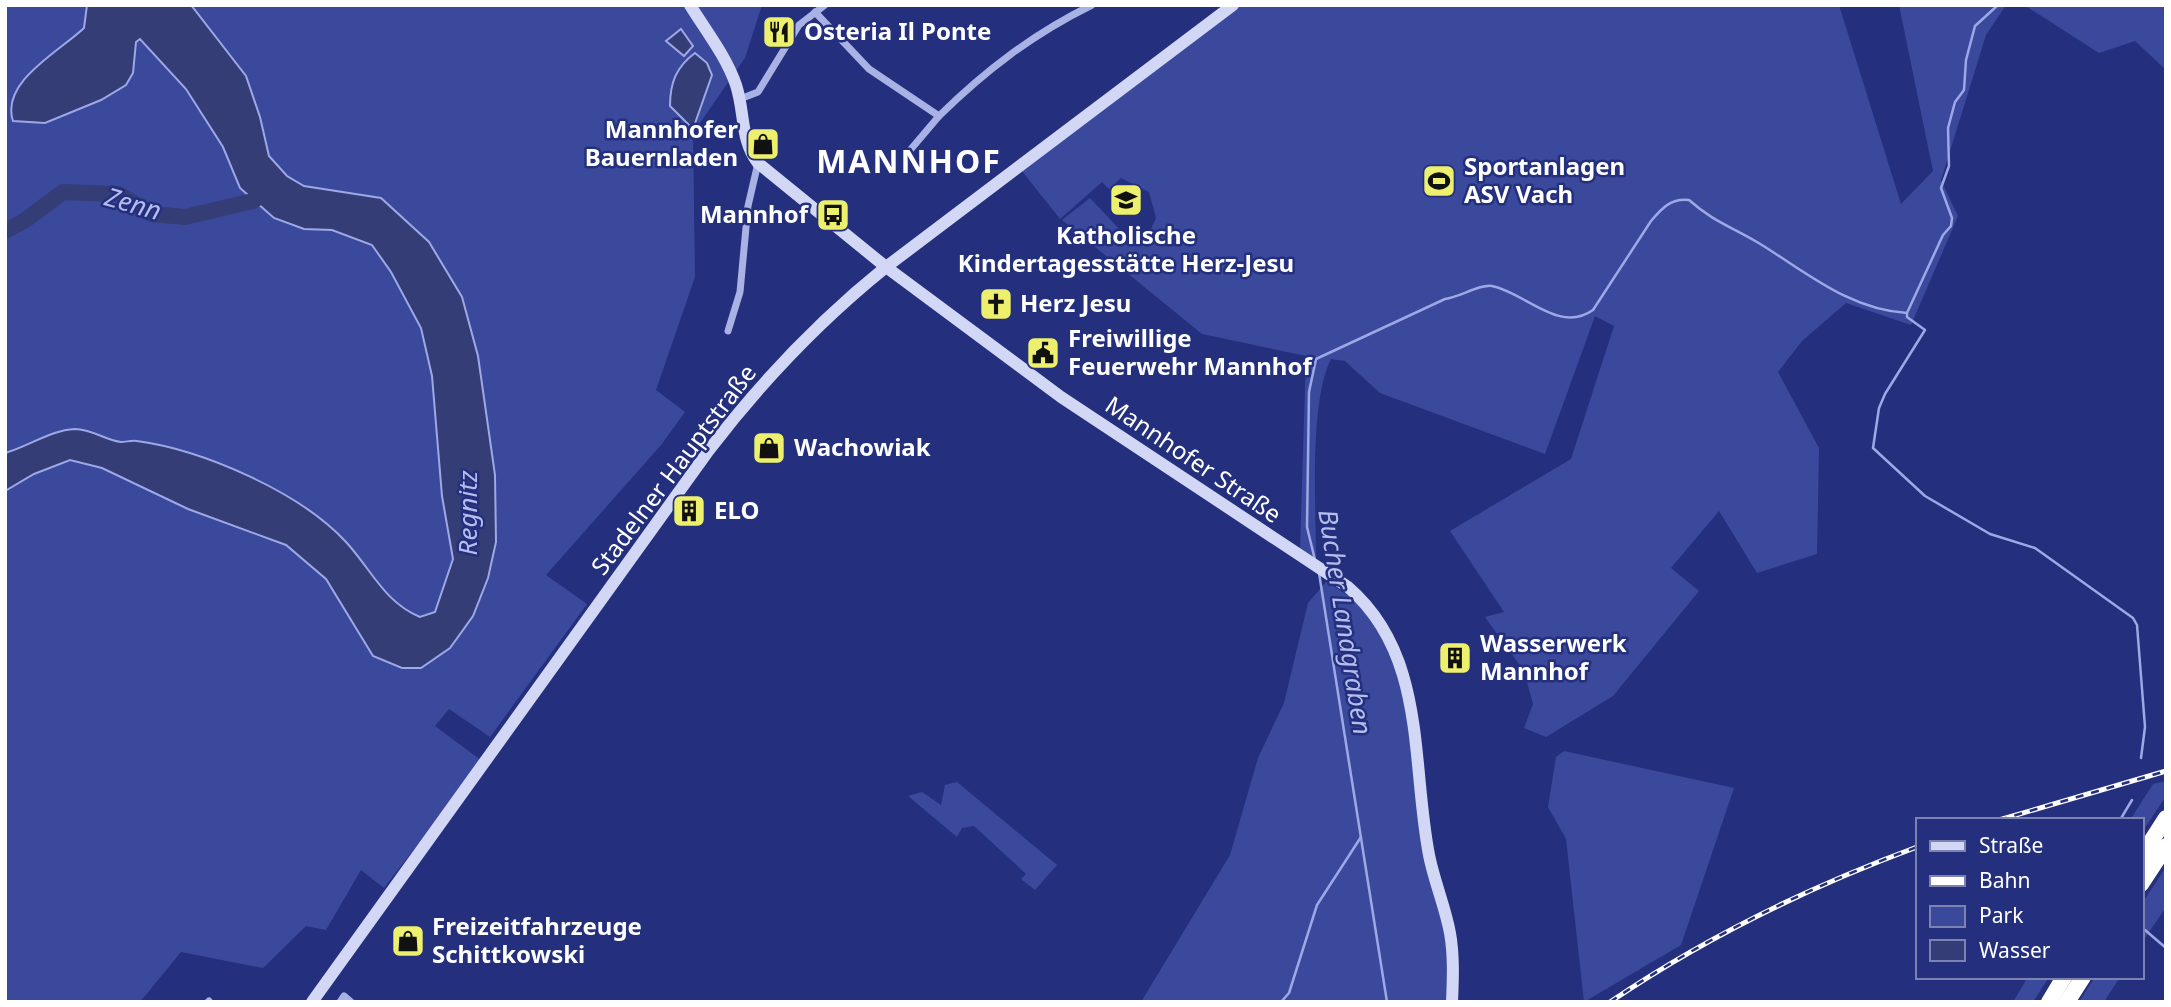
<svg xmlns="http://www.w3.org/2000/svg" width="2171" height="1007" viewBox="0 0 2171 1007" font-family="'Noto Sans',sans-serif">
<rect width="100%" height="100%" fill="#24307d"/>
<!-- green -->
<g fill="#3b499d">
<polygon points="5,5 87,5 86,15 92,5 762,5 745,58 693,133 695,277 656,390 685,412 661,445 546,575 587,604 490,737 449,709 435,726 482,761 384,888 361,870 326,930 306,926 263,968 181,952 140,1002 5,1002"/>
<path d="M1233,5H1839L1901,204L1933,171L1899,5H2006L1986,35L1941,180L1958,216L1911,325L1846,303L1802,341L1778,372L1819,448L1817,554L1757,573L1719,511L1671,568L1699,591L1613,696L1546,737L1524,728L1533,704L1524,671L1485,617L1504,612L1450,531L1571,459L1614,326L1595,316L1545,454L1380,393L1345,361L1331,359C1309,402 1316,509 1316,560L1300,549L1306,356L1202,334L1062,220L1090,198L1125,235L1150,231L1156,218L1149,192L1121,178L1109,189L1102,182L1060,219L1018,166Z"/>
<polygon points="2024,5 2166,5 2166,70 2135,41 2099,53"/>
<path d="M1326,582C1360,600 1391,630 1407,665L1427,840L1449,925L1452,1002H1141L1230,855L1258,758L1284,703L1308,603Z"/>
<polygon points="1564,751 1734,788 1681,945 1584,1002 1566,839 1548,807 1556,757"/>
<polygon points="2166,781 2166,796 2141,834 2141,820 2130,820 2153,784"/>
<polygon points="957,782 1057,865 1035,890 1021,879 1026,874 974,826 962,828 957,837 908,796 922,792 941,805 945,785"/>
<polygon points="2166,867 2166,907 2141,944 2141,905"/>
<polygon points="2028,977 2049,977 2033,1002 2013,1002"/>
<polygon points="2095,977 2120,977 2104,1002 2079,1002"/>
</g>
<!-- water -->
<g fill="#353d77" stroke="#9da8e6" stroke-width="2">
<path d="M87,5H191L246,76L260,117L269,156L287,176L304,186L381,198L429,242L462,297L478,356L495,475L496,542L488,578L473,616L450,648L421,668H402L373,656L326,579L286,545L188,509L102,468L70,460L34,474L5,491V453C29,446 51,430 75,429C92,429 107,441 121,442C126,442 132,440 137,441C203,450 300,492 346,542C371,569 384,602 420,617L435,612L453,559L442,496L432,376L421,328L391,272L372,245L332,230L304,229L274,218L240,188L223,147L186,89L140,39L136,42L133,73L126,85L101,100L45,123L13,121C0,82 60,51 84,28Z"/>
<polygon points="681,29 693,46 684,56 666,41"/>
<path d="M695,53L707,63L712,75L693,129L670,106C670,83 676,67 695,53Z"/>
</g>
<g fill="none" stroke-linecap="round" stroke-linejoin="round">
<!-- stream -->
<g stroke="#9da8e6" stroke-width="2.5">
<polyline points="1907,314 1907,317 1925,330 1885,394 1879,408 1873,448 1925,496 1990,534 2035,548 2133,618 2137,625 2145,727 2141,758"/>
<path d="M1315,560L1307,527L1309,392L1316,359L1445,299C1460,297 1480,284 1492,286C1526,293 1559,334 1593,310L1651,221C1662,208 1671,198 1689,200C1714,222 1730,226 1757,242C1805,271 1849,310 1907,313L1943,235L1951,226L1952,218L1941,188L1949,166L1948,128L1955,102L1964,90L1966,60L1975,26L1998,5"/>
<polyline points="1319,573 1387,1002"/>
<polyline points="2120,820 2132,800"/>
<polyline points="2145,930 2166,948"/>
<polyline points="1281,1002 1289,993 1317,905 1361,837"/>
</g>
<!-- river -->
<polyline stroke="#353d77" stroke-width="16" points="5,231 24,221 63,192 118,194 152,214 185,217 253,201 267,191"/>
<!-- street -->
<g stroke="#a9b2e5" stroke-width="7">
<path d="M815,12L869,69L939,116C986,70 1033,34 1092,5"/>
<polyline points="740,99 758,92 799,25 825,5"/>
<polyline points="906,155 939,116"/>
<polyline points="728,331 740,292 748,206 758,163"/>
<polyline points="208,1002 209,1001"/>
<polyline points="340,1002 344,996 351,1002"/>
</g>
<!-- secondary -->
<g stroke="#d2d7f5" stroke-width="12">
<path d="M690,5C706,31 726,56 736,85C745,112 740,140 758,163L886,267L1061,397L1348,587C1427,655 1411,762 1429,855C1434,881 1445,906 1450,933C1454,956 1453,979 1452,1002"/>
<path d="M312,1002L709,450C761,382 819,321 886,267L1233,5"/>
</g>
<!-- highway -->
<g stroke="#fff" stroke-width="16">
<polyline points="2141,857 2166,818"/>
<polyline points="2141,884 2166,846"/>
<polyline points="2049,1002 2064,977"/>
<polyline points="2067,1002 2083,977"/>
</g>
<defs>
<g id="rail">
<polyline points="1999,820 2166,771"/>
<path d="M1610,1002C1706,937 1809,887 1917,847"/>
</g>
</defs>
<!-- rail casing -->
<use href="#rail" stroke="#fff" stroke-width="5"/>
<!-- rail -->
<use href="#rail" stroke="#24307d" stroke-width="2.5" stroke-dasharray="8" stroke-linecap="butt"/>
</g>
<!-- icons -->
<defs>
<symbol id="restaurant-square" viewBox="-11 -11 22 22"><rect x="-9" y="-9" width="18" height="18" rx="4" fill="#edf06c" stroke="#24307d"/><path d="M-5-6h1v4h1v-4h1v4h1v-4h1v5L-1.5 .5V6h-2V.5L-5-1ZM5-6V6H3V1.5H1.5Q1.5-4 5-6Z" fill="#111"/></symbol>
<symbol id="shop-square" viewBox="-11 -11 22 22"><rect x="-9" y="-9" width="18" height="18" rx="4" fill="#edf06c" stroke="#24307d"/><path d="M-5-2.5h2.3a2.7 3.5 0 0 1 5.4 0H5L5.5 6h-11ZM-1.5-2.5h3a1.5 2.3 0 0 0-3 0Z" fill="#111"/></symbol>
<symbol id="stadium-square" viewBox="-11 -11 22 22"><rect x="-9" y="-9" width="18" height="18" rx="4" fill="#edf06c" stroke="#24307d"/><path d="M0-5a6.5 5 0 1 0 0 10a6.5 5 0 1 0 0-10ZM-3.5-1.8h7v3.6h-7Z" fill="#111"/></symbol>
<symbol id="school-square" viewBox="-11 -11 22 22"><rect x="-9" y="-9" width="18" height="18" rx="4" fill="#edf06c" stroke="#24307d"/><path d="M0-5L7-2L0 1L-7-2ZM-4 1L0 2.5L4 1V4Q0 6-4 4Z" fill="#111"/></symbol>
<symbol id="bus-square" viewBox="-11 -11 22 22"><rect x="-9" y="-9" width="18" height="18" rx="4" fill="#edf06c" stroke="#24307d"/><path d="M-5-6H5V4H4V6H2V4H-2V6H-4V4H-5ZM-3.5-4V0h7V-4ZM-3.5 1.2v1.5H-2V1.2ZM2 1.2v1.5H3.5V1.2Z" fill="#111"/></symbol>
<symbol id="church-square" viewBox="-11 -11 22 22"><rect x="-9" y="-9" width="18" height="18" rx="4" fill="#edf06c" stroke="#24307d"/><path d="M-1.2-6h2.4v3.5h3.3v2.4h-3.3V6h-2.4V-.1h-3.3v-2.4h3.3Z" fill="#111"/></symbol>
<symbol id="civic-square" viewBox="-11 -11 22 22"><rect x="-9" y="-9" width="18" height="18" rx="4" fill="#edf06c" stroke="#24307d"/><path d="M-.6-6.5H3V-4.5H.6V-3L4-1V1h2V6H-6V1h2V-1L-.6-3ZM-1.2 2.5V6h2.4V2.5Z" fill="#111"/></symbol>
<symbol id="building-square" viewBox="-11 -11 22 22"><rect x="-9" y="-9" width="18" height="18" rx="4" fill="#edf06c" stroke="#24307d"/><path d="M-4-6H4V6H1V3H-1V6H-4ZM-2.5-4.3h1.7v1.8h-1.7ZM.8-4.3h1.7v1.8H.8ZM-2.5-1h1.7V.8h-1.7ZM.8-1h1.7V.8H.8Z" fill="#111"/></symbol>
</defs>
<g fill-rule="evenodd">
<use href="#restaurant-square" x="760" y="13" width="38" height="38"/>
<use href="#shop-square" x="744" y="125" width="38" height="38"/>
<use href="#stadium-square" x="1420" y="162" width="38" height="38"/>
<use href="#school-square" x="1107" y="181" width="38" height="38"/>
<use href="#bus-square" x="814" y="196" width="38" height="38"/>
<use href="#church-square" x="977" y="285" width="38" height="38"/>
<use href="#civic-square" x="1024" y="334" width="38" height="38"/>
<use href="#shop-square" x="750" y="429" width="38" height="38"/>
<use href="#building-square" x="670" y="492" width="38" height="38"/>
<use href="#building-square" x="1436" y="639" width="38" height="38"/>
<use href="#shop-square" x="389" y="922" width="38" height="38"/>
</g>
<g text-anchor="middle" stroke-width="5" stroke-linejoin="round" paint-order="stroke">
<!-- poi labels -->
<g font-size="24" font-weight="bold" fill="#fff" stroke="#24307d" text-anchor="start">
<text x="804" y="40">Osteria Il Ponte</text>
<text x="738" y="138" text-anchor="end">Mannhofer<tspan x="738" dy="28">Bauernladen</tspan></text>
<text x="1464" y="175">Sportanlagen<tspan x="1464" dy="28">ASV Vach</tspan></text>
<text x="808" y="223" text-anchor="end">Mannhof</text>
<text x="1126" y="244" text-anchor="middle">Katholische<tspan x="1126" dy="28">Kindertagesstätte Herz-Jesu</tspan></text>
<text x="1020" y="312">Herz Jesu</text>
<text x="1068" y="347">Freiwillige<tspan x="1068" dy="28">Feuerwehr Mannhof</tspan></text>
<text x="794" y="456">Wachowiak</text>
<text x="714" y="519">ELO</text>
<text x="1480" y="652">Wasserwerk<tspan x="1480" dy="28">Mannhof</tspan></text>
<text x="432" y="935">Freizeitfahrzeuge<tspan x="432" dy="28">Schittkowski</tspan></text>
</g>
<!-- street labels -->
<g font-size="24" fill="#fff" stroke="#24307d">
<text transform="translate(1193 460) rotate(34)" y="8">Mannhofer Straße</text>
<text transform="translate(674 470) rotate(-53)" y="8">Stadelner Hauptstraße</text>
</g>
<!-- water labels -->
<g font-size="26" font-style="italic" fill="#b4bded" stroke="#24307d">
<text transform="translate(133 204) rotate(16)" y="9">Zenn</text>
<text transform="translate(468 513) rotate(-90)" y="9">Regnitz</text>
<text transform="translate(1345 622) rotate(81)" y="9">Bucher Landgraben</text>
</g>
<!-- district labels -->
<g font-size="32" font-weight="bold" letter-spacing="2" fill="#fff" stroke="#24307d">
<text x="909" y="173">MANNHOF</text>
</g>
</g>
<!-- border -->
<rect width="2171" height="1007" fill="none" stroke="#ffffff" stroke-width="14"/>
<!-- legend -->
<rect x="1916" y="818" width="228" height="161" fill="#24307d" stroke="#7c83b1" stroke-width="2"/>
<rect x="1930" y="841" width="35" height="10" fill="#d2d7f5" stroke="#7c83b1" stroke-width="2"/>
<text x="1979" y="853" font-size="21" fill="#ffffff">Straße</text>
<rect x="1930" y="876" width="35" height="10" fill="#ffffff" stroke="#7c83b1" stroke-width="2"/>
<text x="1979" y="888" font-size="21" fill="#ffffff">Bahn</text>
<rect x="1930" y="906" width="35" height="21" fill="#3b499d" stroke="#7c83b1" stroke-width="2"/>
<text x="1979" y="923" font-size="21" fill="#ffffff">Park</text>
<rect x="1930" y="940" width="35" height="21" fill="#353d77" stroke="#7c83b1" stroke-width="2"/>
<text x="1979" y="958" font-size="21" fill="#ffffff">Wasser</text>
</svg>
